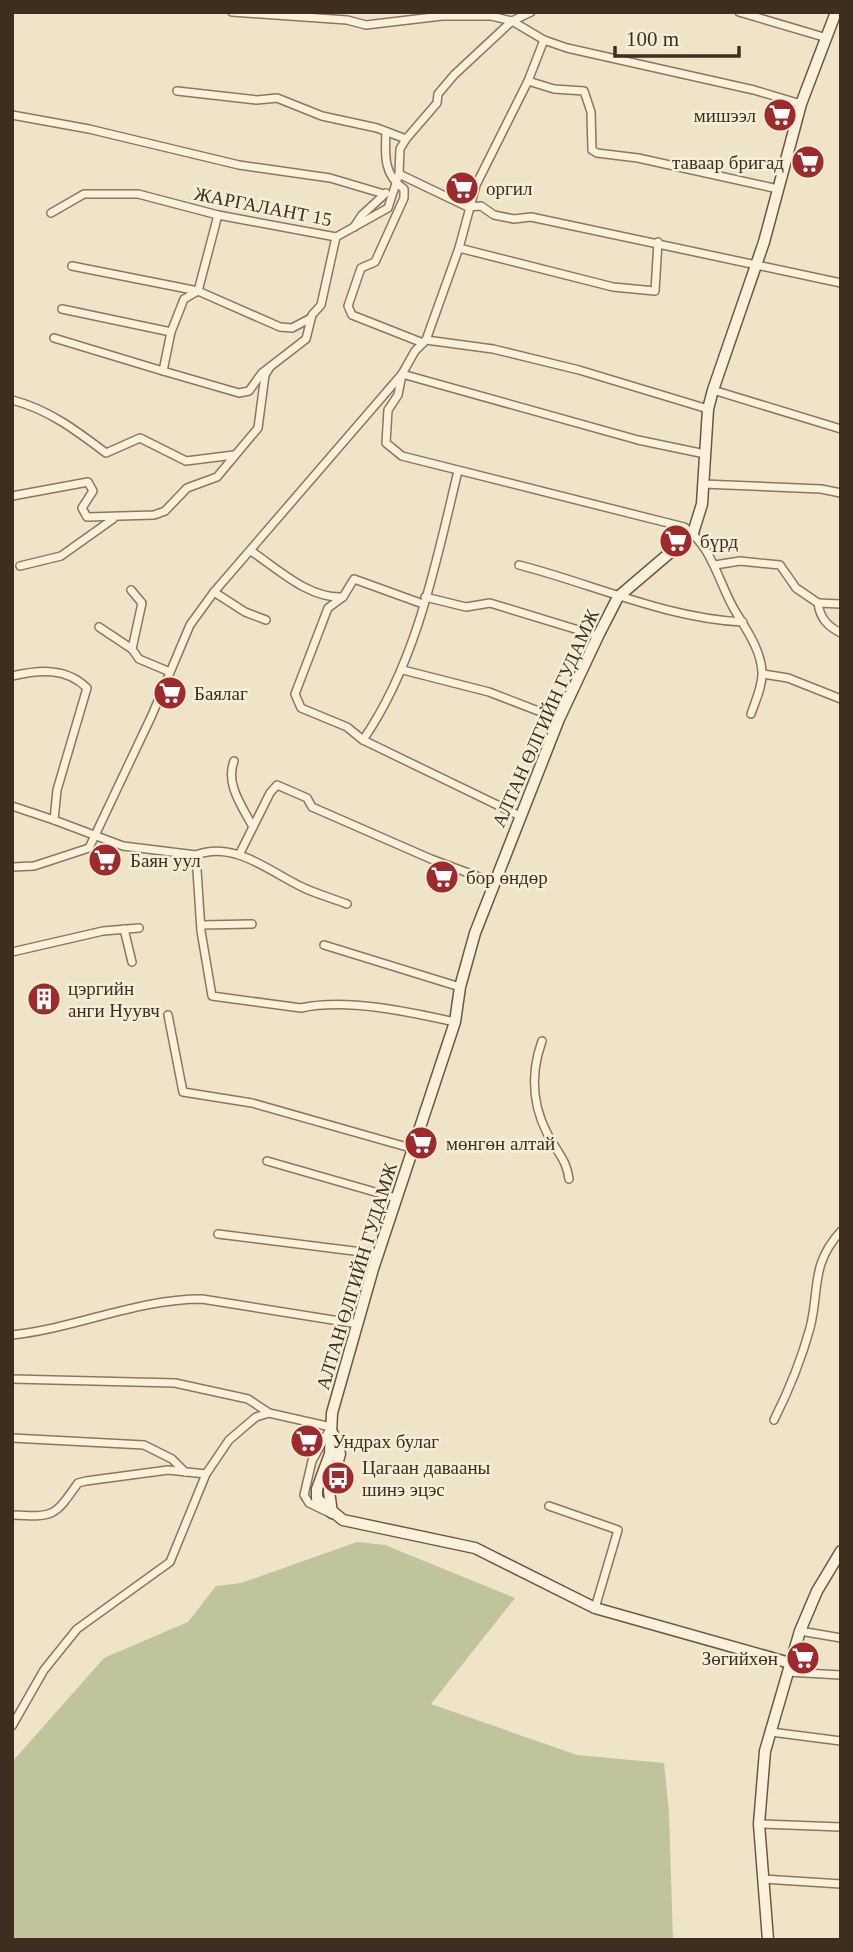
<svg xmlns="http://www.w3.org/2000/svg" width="853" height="1952" viewBox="0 0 853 1952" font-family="Georgia,serif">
<rect width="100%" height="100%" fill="#f0e4c8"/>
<!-- cemetery -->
<polygon fill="#bfc49a" points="357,1542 385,1545 515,1598 431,1704 577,1755 664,1763 669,1813 673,1940 12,1940 12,1762 104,1658 188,1622 216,1586 241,1583"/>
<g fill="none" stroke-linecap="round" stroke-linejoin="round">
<defs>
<g id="street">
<polyline points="232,12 347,20 366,25 442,16 491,16 512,21"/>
<polyline points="739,12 827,38"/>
<polyline points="544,40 567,48 754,90 801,104"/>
<polyline points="528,81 554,89 584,91 591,112 592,150 597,153 638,158 778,189"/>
<polyline points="177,91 257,100 277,98 322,116 377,128 406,139"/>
<polyline points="12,115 89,129 239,165 330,178 384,194"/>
<path d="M386,132C385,154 383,175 404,189V198L375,262L361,268L348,306L352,315L423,343"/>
<polyline points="399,174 468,207 481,206 494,215 514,219 531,217 841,283"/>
<polyline points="51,213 84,194 138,194 218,215 336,237 388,208 399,174 400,149 406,139 437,103 438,94 454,75 512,21"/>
<polyline points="354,227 362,215 386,193"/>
<polyline points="459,248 613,287 655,291 658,242"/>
<polyline points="72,266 198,291 218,215"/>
<polyline points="62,309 171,332"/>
<polyline points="54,338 163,371 171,332 184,299 198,291 280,327 292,328 311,318"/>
<polyline points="426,340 493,349 579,370 708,409"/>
<polyline points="163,371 239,393 249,391 262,373 306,339 312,315 321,305 336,237"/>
<polyline points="713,390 841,429"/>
<path d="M12,400C48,409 77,431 106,453L140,438L186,461L234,455"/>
<path d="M705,454L638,440L402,374L398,395L388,410L386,443L402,456L684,527C712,546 718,581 734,609C745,628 761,649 762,672C763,685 755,702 751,714"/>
<polyline points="703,484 821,489 841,493"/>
<polyline points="12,496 88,482 93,491 82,508 87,517 154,515 165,511 187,488 217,477 258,428 265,375 270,367"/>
<path d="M251,551C278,569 309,599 343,597L354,579L423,604"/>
<path d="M519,565C593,584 665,618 743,622"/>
<path d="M715,565L740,561L780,565L796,588L818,603C820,618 827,626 841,633"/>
<polyline points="20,566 61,556 113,519"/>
<polyline points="131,590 142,603 132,649"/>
<polyline points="214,592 245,612 266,620"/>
<polyline points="343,597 328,608 295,694 301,708 347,727 363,740 520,816"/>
<polyline points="425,597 466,607 490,603 598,636"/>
<polyline points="818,603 841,604"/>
<polyline points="99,627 132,649 139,659 170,672"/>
<polyline points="403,670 489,692 559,719"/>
<polyline points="763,674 788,678 841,699"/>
<path d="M12,676C39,670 66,667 87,688L57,790L54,820L123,846L196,855"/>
<path d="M363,740C417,662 436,562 458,471"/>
<path d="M234,761C225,784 242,806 253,827"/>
<polyline points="12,806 54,820"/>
<polyline points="239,855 270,793 277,785 307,798 312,807 431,859 495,883"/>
<polyline points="12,867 34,866 89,848 152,715 190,625 214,592 402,374 415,351 426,340 459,248 476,185 528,81 544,40 512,21 531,12"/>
<path d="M347,904C332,898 316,894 302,887C270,872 234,840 196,855L201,931L212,996L301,1008C347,998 410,1012 455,1022"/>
<polyline points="201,925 252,924"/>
<polyline points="124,929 132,962"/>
<polyline points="324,945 460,987"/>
<polyline points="12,952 103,931 139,928"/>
<polyline points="168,1015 183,1092 252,1103 414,1149"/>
<path d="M542,1041C529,1077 533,1113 554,1145C562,1158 567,1164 569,1179"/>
<polyline points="267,1161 396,1198"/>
<polyline points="218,1234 378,1254"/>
<path d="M12,1335C77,1328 136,1299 202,1299L358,1324"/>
<polyline points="12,1379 175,1383 248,1399 269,1413"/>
<path d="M774,1420C789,1390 801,1361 810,1328C820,1289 810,1265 841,1231"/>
<polyline points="12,1438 144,1445 172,1459 185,1472"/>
<polyline points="549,1506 618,1530 595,1608"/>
<path d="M12,1515C55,1517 54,1517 78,1483L86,1481L168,1470L206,1474"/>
<polyline points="800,1631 841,1638"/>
<polyline points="787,1672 841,1675"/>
<polyline points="12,1726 44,1670 77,1629 170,1562 206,1474 229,1440 256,1417 269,1413 331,1427 312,1461 304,1495 309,1503 330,1513"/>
<polyline points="771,1732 841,1741"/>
<polyline points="759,1824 841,1827"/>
<polyline points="763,1879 841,1884"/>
</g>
<g id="secondary">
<polyline points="332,1513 329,1491 340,1454 333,1434"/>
<polyline points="790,1663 595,1608 475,1548 343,1520 317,1499 317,1489 330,1454 332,1413 373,1269 455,1022 460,987 475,933 559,719 598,636 618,597 693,533 702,504 708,409 713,390 764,242 801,104 836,12"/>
<polyline points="768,1940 759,1824 765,1751 800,1631 817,1591 841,1551"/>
</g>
</defs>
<!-- street casing -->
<use href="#street" stroke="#8d765c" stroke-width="10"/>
<!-- secondary casing -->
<use href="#secondary" stroke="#6f573f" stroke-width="13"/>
<!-- street -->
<use href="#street" stroke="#faf1dc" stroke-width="7"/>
<!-- secondary -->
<use href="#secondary" stroke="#faf1dc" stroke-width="10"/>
</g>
<!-- icons -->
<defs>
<symbol id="supermarket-disc" viewBox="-11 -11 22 22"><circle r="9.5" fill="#9e2a2b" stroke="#f7eed8"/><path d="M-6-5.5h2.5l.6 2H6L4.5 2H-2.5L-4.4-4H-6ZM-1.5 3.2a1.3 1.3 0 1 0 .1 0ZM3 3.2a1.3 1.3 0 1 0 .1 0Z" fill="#fff"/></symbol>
<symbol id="building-disc" viewBox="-11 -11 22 22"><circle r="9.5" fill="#9e2a2b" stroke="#f7eed8"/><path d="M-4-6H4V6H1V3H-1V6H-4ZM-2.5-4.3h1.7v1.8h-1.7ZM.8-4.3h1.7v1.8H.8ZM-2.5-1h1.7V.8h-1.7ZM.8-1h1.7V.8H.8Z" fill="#fff"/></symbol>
<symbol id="bus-disc" viewBox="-11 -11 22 22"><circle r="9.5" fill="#9e2a2b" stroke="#f7eed8"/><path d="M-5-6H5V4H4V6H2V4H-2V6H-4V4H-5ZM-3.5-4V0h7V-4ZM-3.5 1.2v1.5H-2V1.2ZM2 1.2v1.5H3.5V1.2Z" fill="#fff"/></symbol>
</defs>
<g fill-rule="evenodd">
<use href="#supermarket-disc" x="761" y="96" width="38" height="38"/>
<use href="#supermarket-disc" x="789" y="143" width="38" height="38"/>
<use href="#supermarket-disc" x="443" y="169" width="38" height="38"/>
<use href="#supermarket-disc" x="657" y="522" width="38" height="38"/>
<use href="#supermarket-disc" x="151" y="674" width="38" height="38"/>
<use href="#supermarket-disc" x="86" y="841" width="38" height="38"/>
<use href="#supermarket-disc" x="423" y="858" width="38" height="38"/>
<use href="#building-disc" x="25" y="980" width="38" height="38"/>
<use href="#supermarket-disc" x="402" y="1124" width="38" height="38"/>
<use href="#supermarket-disc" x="288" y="1422" width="38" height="38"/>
<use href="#bus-disc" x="319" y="1459" width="38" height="38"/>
<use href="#supermarket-disc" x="784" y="1639" width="38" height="38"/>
</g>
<g text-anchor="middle" stroke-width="5" stroke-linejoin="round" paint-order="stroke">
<!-- poi labels -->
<g font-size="19" fill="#3d2e20" stroke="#f7eed8" text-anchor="start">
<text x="756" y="122" text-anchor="end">мишээл</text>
<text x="784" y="169" text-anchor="end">таваар бригад</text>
<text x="486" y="195">оргил</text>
<text x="700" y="548">бүрд</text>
<text x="194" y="700">Баялаг</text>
<text x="130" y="867">Баян уул</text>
<text x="466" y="884">бор өндөр</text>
<text x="68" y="995">цэргийн<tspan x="68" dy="22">анги Нуувч</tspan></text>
<text x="446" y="1150">мөнгөн алтай</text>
<text x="332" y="1448">Ундрах булаг</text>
<text x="362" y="1474">Цагаан давааны<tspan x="362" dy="22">шинэ эцэс</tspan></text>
<text x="778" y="1665" text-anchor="end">Зөгийхөн</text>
</g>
<!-- street labels -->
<g font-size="19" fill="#3d2e20" stroke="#f7eed8">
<text transform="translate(263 206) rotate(11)" y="7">ЖАРГАЛАНТ 15</text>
<text transform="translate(545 718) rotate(-66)" y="7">АЛТАН ӨЛГИЙН ГУДАМЖ</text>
<text transform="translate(356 1276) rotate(-73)" y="7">АЛТАН ӨЛГИЙН ГУДАМЖ</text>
</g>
</g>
<!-- border -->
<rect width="853" height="1952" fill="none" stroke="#3d2e20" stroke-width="28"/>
<!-- scale -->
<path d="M615 46v10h124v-10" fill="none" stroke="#3d2e20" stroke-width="3.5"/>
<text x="626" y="46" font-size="21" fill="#3d2e20" stroke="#f7eed8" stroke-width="5" paint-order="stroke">100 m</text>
</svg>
